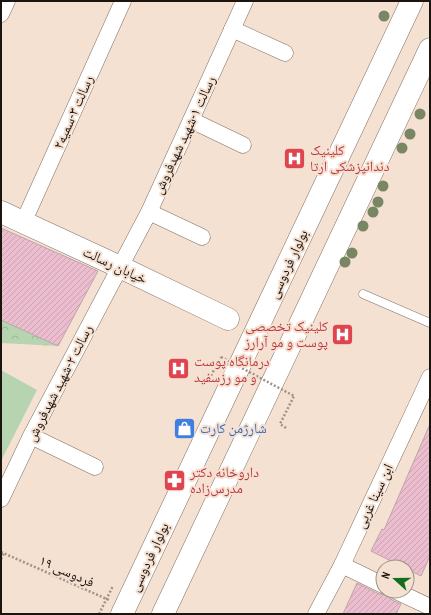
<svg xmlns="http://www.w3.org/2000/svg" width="431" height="615" viewBox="0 0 431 615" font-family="'PT Sans Narrow','Noto Naskh Arabic',sans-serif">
<defs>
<pattern id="forest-crowns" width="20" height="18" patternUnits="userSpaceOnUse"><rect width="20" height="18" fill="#b7d4b1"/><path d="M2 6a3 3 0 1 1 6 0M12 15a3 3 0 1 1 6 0" fill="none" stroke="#9db597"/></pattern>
<pattern id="building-hatch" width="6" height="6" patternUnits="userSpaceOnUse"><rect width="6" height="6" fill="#ecbdce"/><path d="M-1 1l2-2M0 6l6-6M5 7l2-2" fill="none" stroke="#caa2b0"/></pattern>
</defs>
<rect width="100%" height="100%" fill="#f5e1d2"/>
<!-- forest -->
<polygon fill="url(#forest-crowns)" points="1,320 58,346 1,343"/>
<!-- garden -->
<polygon fill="#b7d4b1" points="1,370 37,390 1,461"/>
<!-- building -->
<g fill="url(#building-hatch)" stroke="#bca4ac">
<polygon points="1,228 98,271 58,346 1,320"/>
<polygon points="430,424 430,556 421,576 407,569 407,567 403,567 371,551 382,529 384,530"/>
<polygon points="357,583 379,594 385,594 392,600 401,604 396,614 343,614"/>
</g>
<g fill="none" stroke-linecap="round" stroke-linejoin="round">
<defs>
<polyline id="lane" points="363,294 430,323"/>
<g id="street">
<polyline points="1,14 7,1"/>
<polyline points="232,29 285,53"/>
<polyline points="191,120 243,145"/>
<polyline points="149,212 202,237"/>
<polyline points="23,223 123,1"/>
<polyline points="31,436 95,467"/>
<polyline points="1,499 31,436 149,212 191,120 245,1"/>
<polyline points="342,565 383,585"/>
<polyline points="396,591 430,607"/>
<polyline points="316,614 342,565 430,377"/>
</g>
<polyline id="secondary" points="1,212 120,267 228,319"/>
<g id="primary">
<polyline points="122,614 412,1"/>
<polyline points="163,614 430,49"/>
</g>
</defs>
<!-- lane casing -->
<use href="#lane" stroke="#817063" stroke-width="9"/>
<!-- street casing -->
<use href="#street" stroke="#817063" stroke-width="17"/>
<!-- secondary casing -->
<use href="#secondary" stroke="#817063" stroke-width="23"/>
<!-- primary casing -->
<use href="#primary" stroke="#817063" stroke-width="23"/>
<!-- path -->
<g stroke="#a09286" stroke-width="2.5" stroke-dasharray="2 2" stroke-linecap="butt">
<polyline points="203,378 208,381 221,357"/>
<polyline points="286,428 280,424 294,396"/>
<polyline points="1,552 109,600"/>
<polyline points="1,559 4,553"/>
<polyline points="99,614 113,586"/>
</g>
<!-- lane -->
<use href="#lane" stroke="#fff" stroke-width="8"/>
<!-- street -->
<use href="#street" stroke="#fff" stroke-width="16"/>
<!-- secondary -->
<use href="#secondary" stroke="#fff" stroke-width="22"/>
<!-- primary -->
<use href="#primary" stroke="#fff" stroke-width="22"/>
<!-- path-bridge -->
<polyline stroke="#a09286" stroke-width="2.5" stroke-dasharray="2 2" stroke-linecap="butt" points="221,357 294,396"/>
</g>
<!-- trees -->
<g fill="#798664">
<circle cx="384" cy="16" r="5.5"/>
<circle cx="420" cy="114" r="5.5"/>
<circle cx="410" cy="134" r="5.5"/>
<circle cx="402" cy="148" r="5.5"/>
<circle cx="383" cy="186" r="5.5"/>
<circle cx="378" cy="202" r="5.5"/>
<circle cx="373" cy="212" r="5.5"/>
<circle cx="363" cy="226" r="5.5"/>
<circle cx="352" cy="253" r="5.5"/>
<circle cx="345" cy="262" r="5.5"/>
</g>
<!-- icons -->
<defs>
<symbol id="hospital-square" viewBox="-11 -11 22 22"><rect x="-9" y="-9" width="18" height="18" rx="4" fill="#e0444e" stroke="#f5e1d2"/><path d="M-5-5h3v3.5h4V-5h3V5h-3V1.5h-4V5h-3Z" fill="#fff"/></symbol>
<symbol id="shop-square" viewBox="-11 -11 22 22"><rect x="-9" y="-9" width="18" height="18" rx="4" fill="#3f7fe0" stroke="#f5e1d2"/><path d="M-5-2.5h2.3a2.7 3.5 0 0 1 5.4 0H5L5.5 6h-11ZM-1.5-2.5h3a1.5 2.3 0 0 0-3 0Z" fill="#fff"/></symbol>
<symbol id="pharmacy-square" viewBox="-11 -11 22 22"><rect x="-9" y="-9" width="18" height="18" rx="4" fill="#e0444e" stroke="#f5e1d2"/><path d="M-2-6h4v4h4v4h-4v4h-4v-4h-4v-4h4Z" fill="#fff"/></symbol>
</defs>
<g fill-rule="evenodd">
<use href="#hospital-square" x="282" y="146" width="25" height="25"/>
<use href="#hospital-square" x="330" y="322" width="25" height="25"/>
<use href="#hospital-square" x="166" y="356" width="25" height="25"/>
<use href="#shop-square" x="172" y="416" width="25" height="25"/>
<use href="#pharmacy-square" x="162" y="468" width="25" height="25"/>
</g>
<g text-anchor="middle" stroke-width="4" stroke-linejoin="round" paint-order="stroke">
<!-- street labels -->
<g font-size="14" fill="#1b140f" stroke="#f5e1d2">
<text transform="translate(73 112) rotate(-66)" y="5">رسالت ۳-سمیه۲</text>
<text transform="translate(184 135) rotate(-65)" y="5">رسالت ۱-شهید شهدفروش</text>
<text transform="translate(288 264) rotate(-65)" y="5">بولوار فردوسی</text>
<text transform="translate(115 265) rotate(25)" y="5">خیابان رسالت</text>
<text transform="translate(59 383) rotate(-63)" y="5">رسالت ۲-شهید شهدفروش</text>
<text transform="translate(374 496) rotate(-65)" y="5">ابن سینا غربی</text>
<text transform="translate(149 557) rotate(-65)" y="5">بولوار فردوسی</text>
<text transform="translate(67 571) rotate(24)" y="5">فردوسی ۱۹</text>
</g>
<!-- health labels -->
<g font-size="14" fill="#be3a42" stroke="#f5e1d2" text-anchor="start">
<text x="310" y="155">کلینیک<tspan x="310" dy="16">دندانپزشکی ارتا</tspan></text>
<text x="328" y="331" text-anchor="end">کلینیک تخصصی<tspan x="328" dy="16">پوست و مو آرارز</tspan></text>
<text x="194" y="366">درمانگاه پوست<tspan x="194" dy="16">و مو رزسفید</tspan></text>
<text x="190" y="477">داروخانه دکتر<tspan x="190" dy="16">مدرس‌زاده</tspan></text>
</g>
<!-- shop labels -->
<g font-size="14" fill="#366cbe" stroke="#f5e1d2" text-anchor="start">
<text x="200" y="433">شارژمن کارت</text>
</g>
</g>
<!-- border -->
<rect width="431" height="615" fill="none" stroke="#1b140f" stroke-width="4"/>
<!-- north arrow -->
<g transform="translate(395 579) rotate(291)"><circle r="19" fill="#f5e1d2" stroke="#9e8f84"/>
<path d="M0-3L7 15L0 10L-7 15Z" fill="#0f6f1c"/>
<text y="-6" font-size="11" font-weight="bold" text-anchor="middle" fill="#1b140f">N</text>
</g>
</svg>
